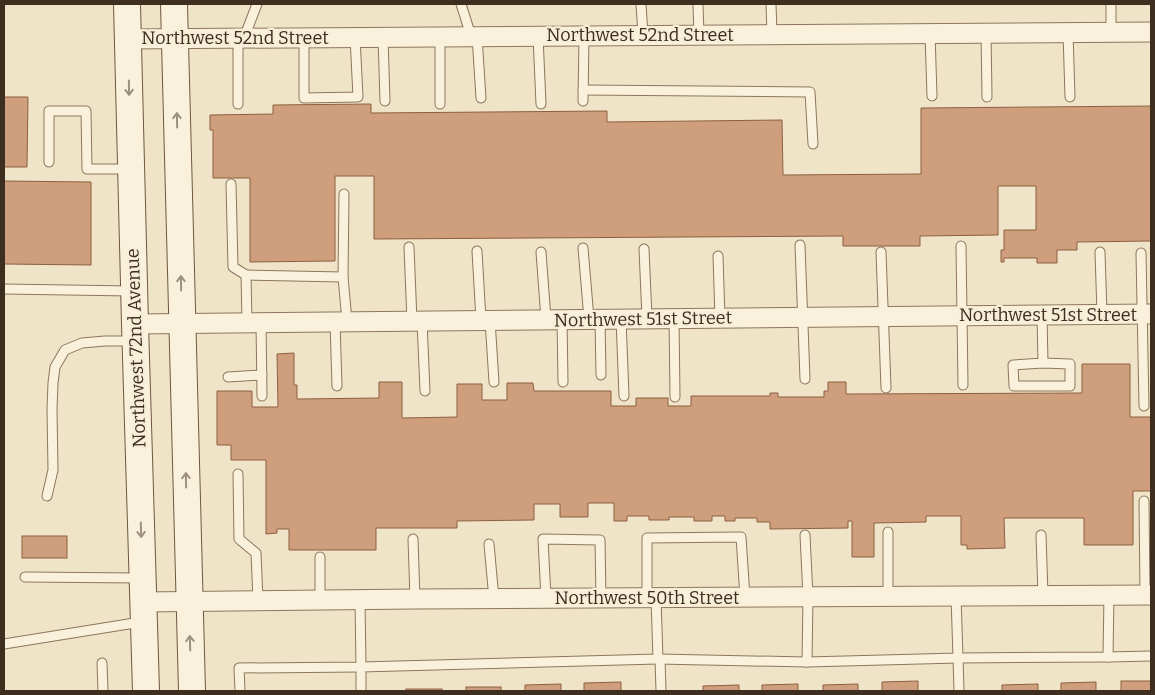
<svg xmlns="http://www.w3.org/2000/svg" width="1155" height="695" viewBox="0 0 1155 695" font-family="Bitter,serif">
<rect width="100%" height="100%" fill="#f0e4c8"/>
<!-- building -->
<g fill="#cf9f7d" stroke="#8d5f41">
<polygon points="4,97 28,97 27,167 4,167"/>
<polygon points="371,104 371,113 607,111 607,122 782,120 783,175 921,174 921,108 1151,106 1151,241 1077,242 1077,250 1057,250 1057,263 1037,263 1037,258 1004,258 1004,262 1001,262 1001,250 1004,250 1004,230 1036,230 1036,186 998,186 998,235 920,236 920,246 843,246 843,236 374,239 374,176 335,176 335,261 250,262 250,178 213,178 213,130 210,130 210,115 273,114 273,105"/>
<polygon points="4,181 91,182 91,265 4,264"/>
<polygon points="294,353 294,385 297,385 297,399 379,398 379,382 402,382 402,418 457,417 457,384 482,384 482,400 507,400 507,383 533,383 534,391 611,391 611,406 636,406 636,398 668,398 668,406 691,406 691,396 770,396 770,393 778,393 778,397 824,397 824,391 828,391 828,382 846,382 846,394 1082,393 1082,364 1130,364 1130,417 1151,417 1151,491 1133,491 1133,545 1084,545 1084,518 1004,518 1005,548 967,549 967,545 961,545 961,516 926,516 926,522 874,523 874,557 852,557 852,521 848,521 848,528 770,529 770,522 757,522 757,518 735,518 735,521 725,521 725,516 712,516 712,521 694,521 694,517 669,517 669,520 649,520 649,516 627,516 627,521 614,521 614,503 588,503 588,517 560,517 560,504 534,504 534,520 457,521 457,528 376,528 376,550 289,550 289,529 277,529 277,533 266,534 266,460 231,460 231,445 217,445 217,391 252,391 252,407 278,407 277,354"/>
<rect x="22" y="536" width="45" height="22"/>
<polygon points="918,681 918,691 882,691 882,682"/>
<rect x="1121" y="681" width="30" height="10"/>
<polygon points="621,682 621,691 584,691 584,683"/>
<polygon points="1096,682 1096,691 1061,691 1061,683"/>
<polygon points="561,684 561,691 525,691 525,685"/>
<polygon points="798,684 798,691 762,691 762,685"/>
<polygon points="858,684 858,691 823,691 823,685"/>
<polygon points="1038,684 1038,691 1002,691 1002,685"/>
<polygon points="739,685 739,691 703,691 703,686"/>
<rect x="466" y="687" width="35" height="4"/>
<rect x="406" y="689" width="36" height="2"/>
</g>
<g fill="none" stroke-linecap="round" stroke-linejoin="round">
<defs>
<g id="lane">
<polyline points="461,4 471,36"/>
<polyline points="641,4 643,35"/>
<polyline points="698,4 699,35"/>
<polyline points="771,4 772,34"/>
<polyline points="1111,4 1111,32"/>
<polyline points="1068,32 1070,97"/>
<polyline points="930,33 932,96"/>
<polyline points="986,33 987,97"/>
<polyline points="440,36 440,104"/>
<polyline points="477,36 481,98"/>
<polyline points="538,36 541,104"/>
<polyline points="304,37 304,98 358,97 355,37"/>
<polyline points="383,37 385,101"/>
<polyline points="244,38 257,4"/>
<polyline points="583,90 810,92 813,144"/>
<polyline points="583,101 584,36"/>
<polyline points="238,104 238,38"/>
<polyline points="49,162 49,111 86,111 87,169 128,169"/>
<polyline points="231,184 233,267 246,275 247,322"/>
<polyline points="800,245 805,379"/>
<polyline points="961,246 963,385"/>
<polyline points="409,247 412,321"/>
<polyline points="583,248 589,319"/>
<polyline points="644,249 647,318"/>
<polyline points="477,251 481,320"/>
<polyline points="541,252 546,319"/>
<polyline points="881,252 886,388"/>
<polyline points="1100,252 1102,314"/>
<polyline points="1141,253 1144,406"/>
<polyline points="718,256 720,318"/>
<polyline points="246,275 343,277 347,321"/>
<polyline points="343,277 344,194"/>
<polyline points="4,289 131,291"/>
<polyline points="1042,315 1043,363 1013,365 1014,386 1070,386 1070,364 1043,363"/>
<polyline points="674,318 675,397"/>
<polyline points="562,319 563,382"/>
<polyline points="600,319 601,375"/>
<polyline points="621,319 624,396"/>
<polyline points="490,320 494,382"/>
<polyline points="422,321 425,391"/>
<polyline points="261,322 262,396"/>
<polyline points="335,322 337,386"/>
<polyline points="228,377 262,375"/>
<polyline points="238,474 239,539 256,553 258,600"/>
<polyline points="47,496 53,470 52,409 53,383 55,367 65,350 82,343 105,341 133,341"/>
<polyline points="1144,501 1145,595"/>
<polyline points="1041,535 1043,595"/>
<polyline points="413,539 415,599"/>
<polyline points="489,544 494,599"/>
<polyline points="320,557 320,600"/>
<polyline points="25,577 140,578"/>
<polyline points="888,596 888,532"/>
<polyline points="546,598 543,539 600,540 601,598"/>
<polyline points="647,598 647,538 741,537 745,597"/>
<polyline points="4,644 141,622"/>
<polyline points="1108,657 1151,656"/>
<polyline points="658,659 807,662 808,597 805,535"/>
<polyline points="660,659 661,691"/>
<polyline points="807,662 958,658 956,596"/>
<polyline points="102,663 103,691"/>
<polyline points="240,691 239,668 361,667 360,600"/>
<polyline points="361,691 361,667 658,659 656,598"/>
<polyline points="959,691 958,658 1108,657 1109,595"/>
</g>
<g id="street">
<polyline points="128,39 1151,32"/>
<polyline points="135,324 1151,314"/>
<polyline points="143,602 415,599 1151,595"/>
</g>
<g id="secondary">
<polyline points="127,4 135,324 146,691"/>
<polyline points="174,4 192,691"/>
</g>
</defs>
<!-- lane casing -->
<use href="#lane" stroke="#8d765c" stroke-width="11"/>
<!-- street casing -->
<use href="#street" stroke="#8d765c" stroke-width="21"/>
<!-- secondary casing -->
<use href="#secondary" stroke="#6f573f" stroke-width="28"/>
<!-- lane -->
<use href="#lane" stroke="#faf1dc" stroke-width="9"/>
<!-- street -->
<use href="#street" stroke="#faf1dc" stroke-width="19"/>
<!-- secondary -->
<use href="#secondary" stroke="#faf1dc" stroke-width="26"/>
</g>
<!-- one-way arrows -->
<defs><path id="oneway-shaft" d="M-6 0H5M1.5-3L5.5 0L1.5 3" fill="none" stroke-width="1.6" stroke-linecap="round" stroke-linejoin="round" transform="scale(1.25)"/></defs>
<g stroke="#9c907e">
<use href="#oneway-shaft" transform="translate(129 88) rotate(89)"/>
<use href="#oneway-shaft" transform="translate(177 120) rotate(-91)"/>
<use href="#oneway-shaft" transform="translate(181 283) rotate(-91)"/>
<use href="#oneway-shaft" transform="translate(186 480) rotate(-91)"/>
<use href="#oneway-shaft" transform="translate(141 530) rotate(88)"/>
<use href="#oneway-shaft" transform="translate(190 643) rotate(-92)"/>
</g>
<g text-anchor="middle" stroke-width="4.5" stroke-linejoin="round" paint-order="stroke">
<!-- street labels -->
<g font-size="18" fill="#3d2e20" stroke="#f7eed8">
<text x="640" y="41">Northwest 52nd Street</text>
<text x="235" y="44">Northwest 52nd Street</text>
<text x="1048" y="321">Northwest 51st Street</text>
<text transform="translate(643 319) rotate(-1)" y="6">Northwest 51st Street</text>
<text transform="translate(136 348) rotate(-92)" y="6">Northwest 72nd Avenue</text>
<text x="647" y="604">Northwest 50th Street</text>
</g>
</g>
<!-- border -->
<rect width="1155" height="695" fill="none" stroke="#3d2e20" stroke-width="10"/>
</svg>
